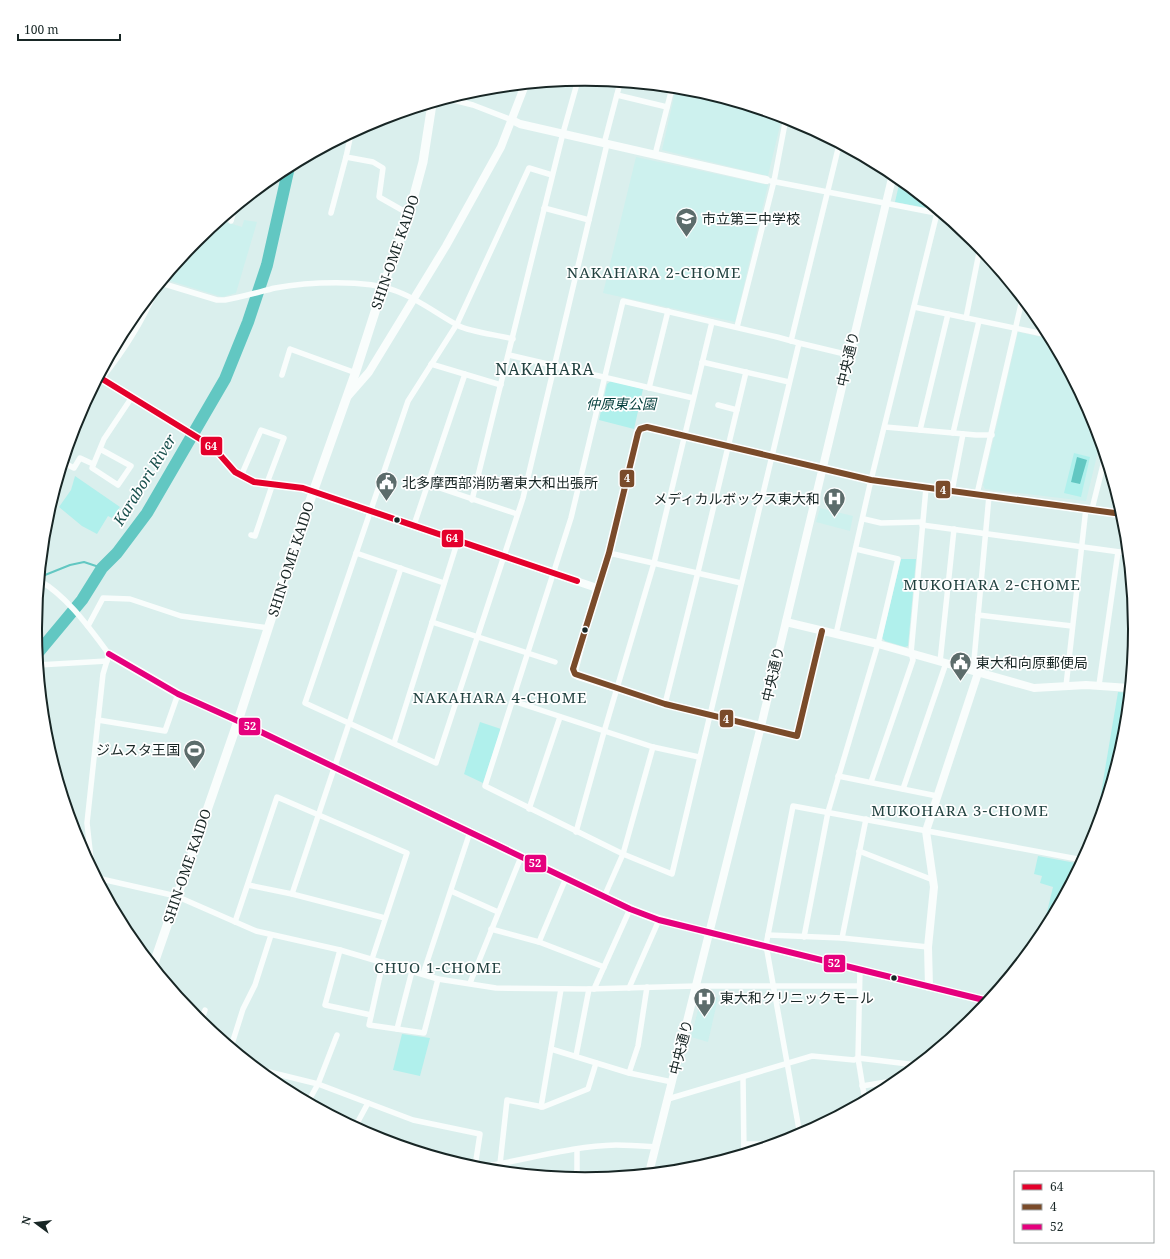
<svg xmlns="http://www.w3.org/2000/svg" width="1170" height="1259" viewBox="0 0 1170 1259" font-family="'Noto Serif','Noto Sans JP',serif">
<rect width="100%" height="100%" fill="#daefed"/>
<!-- built -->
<g fill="#cdf1ee">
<polygon points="676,88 693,90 782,117 768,176 662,150"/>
<polygon points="636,157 768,185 735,322 603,293"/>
<polygon points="227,215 226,222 242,227 244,220 257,222 236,293 222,297 164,279 196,240"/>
<polygon points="1018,332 1050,339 1093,419 1100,443 1086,501 985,489 983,485"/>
<polygon points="820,508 853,516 850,531 816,522"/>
<polygon points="703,991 718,998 708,1042 691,1037"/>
</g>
<!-- green -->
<g fill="#b0f0ec">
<polygon points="900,180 937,210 895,202"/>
<polygon points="611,381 643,389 634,429 599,420 607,384"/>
<polygon points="1074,453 1090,457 1081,497 1064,493"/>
<polygon points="75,476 120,507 112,518 108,516 97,534 82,526 59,507 71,490"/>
<polygon points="901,559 916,559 908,646 905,647 885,641 882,638"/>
<polygon points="1118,692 1129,693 1124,737 1105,800 1100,799"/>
<polygon points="480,722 501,729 483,783 464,774"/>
<polygon points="1038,856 1081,864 1041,937 1053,887 1040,883 1042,876 1034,874"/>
<polygon points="402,1034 430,1038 420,1076 393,1070"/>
</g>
<!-- water -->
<polygon fill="#62c7c2" points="1077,457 1087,460 1080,484 1071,482"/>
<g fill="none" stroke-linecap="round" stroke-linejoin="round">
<!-- stream -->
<polyline stroke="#62c7c2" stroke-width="2" points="40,577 70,565 84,562 102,568"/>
<!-- river -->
<polyline stroke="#62c7c2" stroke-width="12" points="37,654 82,600 102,568 117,553 147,513 225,379 248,322 267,265 289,167"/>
<!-- street -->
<g stroke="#f9fdfc" stroke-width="5.5">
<polyline points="617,95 667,107"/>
<polyline points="449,99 473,105 512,120"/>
<polyline points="351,134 346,157 373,162 383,168 379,197 409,214"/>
<polyline points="604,144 620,83"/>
<polyline points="655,155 672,88"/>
<polyline points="552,175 529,168 457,324 408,401 305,703 436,763 523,498 607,144"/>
<polyline points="771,181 941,214"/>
<polyline points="544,208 589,220"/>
<polyline points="331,213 346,157"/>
<polyline points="231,221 234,210"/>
<path d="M161,283L217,300H225C242,297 259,292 275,288C307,282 366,279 396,291C419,299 438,315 459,326C471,332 498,335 513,339"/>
<polyline points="914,307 1048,335"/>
<polyline points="966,318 980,248"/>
<polyline points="737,327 774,181 786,118"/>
<polyline points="791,341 839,145"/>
<polyline points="799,343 672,874 623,854 485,786 571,518 623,301 777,337 799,343 849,355"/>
<polyline points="509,355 693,398"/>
<polyline points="702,362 789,382"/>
<polyline points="431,364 501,385"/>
<polyline points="282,375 290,349 356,373"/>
<path d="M99,377L213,447C220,455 226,465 235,472C256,488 289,483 313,492"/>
<path d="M102,378C126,348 141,323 157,288"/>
<polyline points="649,388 668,311"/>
<polyline points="718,405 737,410"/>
<polyline points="885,427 976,435 992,435"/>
<polyline points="920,430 948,314"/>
<polyline points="953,433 979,321"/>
<polyline points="100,449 131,466 118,485 92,468 104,439 132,397"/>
<polyline points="64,463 74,468 80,458 93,464"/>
<polyline points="241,476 261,430 284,438 267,483"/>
<polyline points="428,484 517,514"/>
<polyline points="952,491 963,434"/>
<polyline points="977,494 1022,300"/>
<polyline points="472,500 563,133 578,80"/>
<polyline points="1092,509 1105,457"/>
<polyline points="864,519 881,523 922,522"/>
<polyline points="414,525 465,374"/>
<polyline points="922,525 1127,553"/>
<polyline points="251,535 255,536 273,483"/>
<polyline points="356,553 444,583"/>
<polyline points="609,553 741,583"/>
<path d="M40,581C67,596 90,629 109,654L103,674L87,823L92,869"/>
<polyline points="978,615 1072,626"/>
<polyline points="432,622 555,662"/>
<polyline points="88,626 103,598 130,599 181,616 269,628"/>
<polyline points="836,634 871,480 937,213"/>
<polyline points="109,654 178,694 238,721"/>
<polyline points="940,662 954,529"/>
<polyline points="38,665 107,661"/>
<polyline points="973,671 989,496"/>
<polyline points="1099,685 1118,552"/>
<polyline points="1066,686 1086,508"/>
<polyline points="513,701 653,747 699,757"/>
<polyline points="665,704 698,572 746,372"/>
<polyline points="98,720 165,731 178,694"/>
<polyline points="761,726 797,736 822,631"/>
<polyline points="394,743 458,540"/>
<polyline points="838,776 937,796"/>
<polyline points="871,782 913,660 911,653 926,488"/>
<polyline points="903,789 946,663"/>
<polyline points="529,809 560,717"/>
<polyline points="576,832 604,732 654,563 712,322"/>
<polyline points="859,851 933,880"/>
<polyline points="97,878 176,896 256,931 340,950 438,979 496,988 589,989 696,986 858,986"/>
<polyline points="248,885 292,894 385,918"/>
<polyline points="451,891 498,912"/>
<polyline points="292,894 401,568"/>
<polyline points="604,897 623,854 653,747"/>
<polyline points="235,922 277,797 407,853 372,959"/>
<polyline points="491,929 539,942 604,967"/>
<polyline points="768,935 842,938 928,947"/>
<polyline points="804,937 828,812 878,644 898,559 856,549"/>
<polyline points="842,938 866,819"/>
<polyline points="539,942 566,878"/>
<polyline points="340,950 325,1005 371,1015"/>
<polyline points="383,962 369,1025 424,1033 438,979"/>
<polyline points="860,969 858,1058 865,1101"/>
<polyline points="423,974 470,832"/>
<polyline points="470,983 521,857"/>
<polyline points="629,988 659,920"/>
<polyline points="594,989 630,909"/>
<polyline points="201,1022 205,1010"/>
<polyline points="397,1029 412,971"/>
<polyline points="231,1047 243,1009 255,985 271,935"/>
<polyline points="551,1049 629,1073 672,1082"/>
<polyline points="576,1056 589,989"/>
<polyline points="257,1069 318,1084 413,1120 480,1134 476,1160 479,1167"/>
<polyline points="629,1073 638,1046 647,987"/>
<polyline points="743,1077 744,1153"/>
<polyline points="862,1086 899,1080"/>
<polyline points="668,1099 812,1056 854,1060 858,1058 917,1065"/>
<polyline points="308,1102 318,1084 337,1035"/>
<polyline points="541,1107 561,989"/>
<polyline points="355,1127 368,1103"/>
<polyline points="800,1135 766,945 793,806 1083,860"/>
<polyline points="744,1144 776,1144"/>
<polyline points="500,1164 507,1100 543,1107 588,1089 596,1063"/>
<path d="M473,1168C521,1162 568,1146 616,1145C629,1145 642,1146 656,1147"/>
<polyline points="577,1179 577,1150"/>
</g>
<!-- secondary -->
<g stroke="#f9fdfc" stroke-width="8">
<polyline points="512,120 520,124 766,180"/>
<polyline points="348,396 369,372 446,246 501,147 525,85"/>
<polyline points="313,492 597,588"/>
<polyline points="786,622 878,644 1034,688 1086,685 1129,688"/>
<polyline points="238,721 642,914 709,933 988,1001"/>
<polyline points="761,726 665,704 578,676 574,672 585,629 609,553 638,433 640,429 647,427 871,480 1122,514"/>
<polyline points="929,987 928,947 934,887 926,831 978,673"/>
<polyline points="649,1173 761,726 893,174"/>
</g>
<!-- primary -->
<polyline stroke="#f9fdfc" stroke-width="9" points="153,966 238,721 306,512 355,374 383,287 409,214 423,162 432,104"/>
<defs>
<polyline id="bus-1" points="99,377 213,447 235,472 254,482 303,488 577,581"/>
<polyline id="bus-2" points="822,631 797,736 665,704 575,674 573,669 609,553 638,433 640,429 647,427 871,480 1122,514"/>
<polyline id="bus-3" points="109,654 178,694 238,721 630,909 659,920 988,1001"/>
</defs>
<!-- bus-1 casing -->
<use href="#bus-1" stroke="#fff" stroke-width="9"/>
<!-- bus-2 casing -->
<use href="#bus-2" stroke="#fff" stroke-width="9"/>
<!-- bus-3 casing -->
<use href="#bus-3" stroke="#fff" stroke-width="9"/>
<!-- bus-1 -->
<use href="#bus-1" stroke="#e4002b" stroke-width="6"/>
<!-- bus-2 -->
<use href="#bus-2" stroke="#7a4b2a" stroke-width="6"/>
<!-- bus-3 -->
<use href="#bus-3" stroke="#e5007d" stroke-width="6"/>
</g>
<!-- icons -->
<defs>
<symbol id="school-pin" viewBox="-11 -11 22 30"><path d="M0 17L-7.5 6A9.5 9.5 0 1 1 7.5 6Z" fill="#5c6c6b" stroke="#fff"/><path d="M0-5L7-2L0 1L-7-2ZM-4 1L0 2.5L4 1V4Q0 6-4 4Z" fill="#fff"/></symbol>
<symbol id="civic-pin" viewBox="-11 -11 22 30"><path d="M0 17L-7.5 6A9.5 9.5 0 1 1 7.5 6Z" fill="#5c6c6b" stroke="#fff"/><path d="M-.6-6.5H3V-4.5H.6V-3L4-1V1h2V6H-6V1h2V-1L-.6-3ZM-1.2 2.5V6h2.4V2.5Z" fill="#fff"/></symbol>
<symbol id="hospital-pin" viewBox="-11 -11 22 30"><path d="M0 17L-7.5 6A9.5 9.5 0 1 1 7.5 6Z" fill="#5c6c6b" stroke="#fff"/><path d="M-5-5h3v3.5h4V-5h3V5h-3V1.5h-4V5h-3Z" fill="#fff"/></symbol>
<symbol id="stadium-pin" viewBox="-11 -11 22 30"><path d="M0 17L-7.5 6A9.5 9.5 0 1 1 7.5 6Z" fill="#5c6c6b" stroke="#fff"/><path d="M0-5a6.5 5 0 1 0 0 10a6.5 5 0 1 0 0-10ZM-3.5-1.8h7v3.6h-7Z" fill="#fff"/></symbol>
</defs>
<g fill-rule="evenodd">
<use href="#school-pin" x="674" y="206" width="25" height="34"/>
<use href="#civic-pin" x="374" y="470" width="25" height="34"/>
<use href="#hospital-pin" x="822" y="486" width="25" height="34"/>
<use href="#civic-pin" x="948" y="650" width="25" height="34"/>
<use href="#stadium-pin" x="182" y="738" width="25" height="34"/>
<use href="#hospital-pin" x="692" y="986" width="25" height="34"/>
</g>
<!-- markers -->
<g fill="#182625" stroke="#fff" stroke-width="1.5">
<circle cx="397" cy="520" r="3.5"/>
<circle cx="585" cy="630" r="3.5"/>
<circle cx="894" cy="978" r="3.5"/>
</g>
<g text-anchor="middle" stroke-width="3.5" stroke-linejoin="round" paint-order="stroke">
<!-- poi labels -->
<g font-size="14" fill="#182625" stroke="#fff" text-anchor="start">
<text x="702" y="224">市立第三中学校</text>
<text x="402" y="488">北多摩西部消防署東大和出張所</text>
<text x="820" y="504" text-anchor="end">メディカルボックス東大和</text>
<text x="976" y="668">東大和向原郵便局</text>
<text x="180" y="755" text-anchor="end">ジムスタ王国</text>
<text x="720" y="1003">東大和クリニックモール</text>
</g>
<!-- street labels -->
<g font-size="14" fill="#182625" stroke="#fff">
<text transform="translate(395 252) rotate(-71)" y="5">SHIN-OME KAIDO</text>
<text transform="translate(848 359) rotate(-77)" y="5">中央通り</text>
<text transform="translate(291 559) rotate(-72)" y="5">SHIN-OME KAIDO</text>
<text transform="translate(773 674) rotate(-77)" y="5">中央通り</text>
<text transform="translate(187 866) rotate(-71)" y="5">SHIN-OME KAIDO</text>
<text transform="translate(681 1047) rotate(-76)" y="5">中央通り</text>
</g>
<!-- park labels -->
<g font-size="14" font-style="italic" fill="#003c3a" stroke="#fff">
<text x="621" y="409">仲原東公園</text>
</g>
<!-- neighbourhood labels -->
<g font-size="15" letter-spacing="1" fill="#224240" stroke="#fff">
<text x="654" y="278">NAKAHARA 2-CHOME</text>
<text x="992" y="590">MUKOHARA 2-CHOME</text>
<text x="500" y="703">NAKAHARA 4-CHOME</text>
<text x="960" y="816">MUKOHARA 3-CHOME</text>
<text x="438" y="973">CHUO 1-CHOME</text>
</g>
<!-- water labels -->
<g font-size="15" font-style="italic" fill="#1b524f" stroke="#fff">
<text transform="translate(145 480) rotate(-58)" y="5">Karabori River</text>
</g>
<!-- quarter labels -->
<g font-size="16" letter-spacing="1" fill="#224240" stroke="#fff">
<text x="545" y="375">NAKAHARA</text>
</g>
</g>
<!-- crop -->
<path d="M0 0H1170V1259H0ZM42 629a543 543 0 1 1 1086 0a543 543 0 1 1-1086 0Z" fill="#fff" fill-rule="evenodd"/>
<path fill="none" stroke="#182625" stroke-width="2" d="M42 629a543 543 0 1 1 1086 0a543 543 0 1 1-1086 0Z"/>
<g stroke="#fff" stroke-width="1.5">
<rect x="200" y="436" width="23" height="20" rx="4" fill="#e4002b"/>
<rect x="619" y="469" width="16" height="19" rx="4" fill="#7a4b2a"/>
<rect x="935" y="480" width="16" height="19" rx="4" fill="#7a4b2a"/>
<rect x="441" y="529" width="23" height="19" rx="4" fill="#e4002b"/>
<rect x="719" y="709" width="15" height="19" rx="4" fill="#7a4b2a"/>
<rect x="238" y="717" width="23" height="19" rx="4" fill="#e5007d"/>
<rect x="524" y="854" width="23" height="19" rx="4" fill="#e5007d"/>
<rect x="823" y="954" width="23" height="19" rx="4" fill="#e5007d"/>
</g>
<g font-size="11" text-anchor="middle" font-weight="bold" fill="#fff">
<text x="211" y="450">64</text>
<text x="627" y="482">4</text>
<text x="943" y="494">4</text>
<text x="452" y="542">64</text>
<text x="726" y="723">4</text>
<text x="250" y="730">52</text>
<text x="535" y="867">52</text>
<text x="834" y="967">52</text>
</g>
<!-- legend -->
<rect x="1014" y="1171" width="140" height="72" fill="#ffffff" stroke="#a3a8a8"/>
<rect x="1022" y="1184" width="20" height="6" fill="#e4002b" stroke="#a3a8a8"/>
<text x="1050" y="1191" font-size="12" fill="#182625">64</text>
<rect x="1022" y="1204" width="20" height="6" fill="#7a4b2a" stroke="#a3a8a8"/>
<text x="1050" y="1211" font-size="12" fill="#182625">4</text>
<rect x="1022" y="1224" width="20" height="6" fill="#e5007d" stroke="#a3a8a8"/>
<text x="1050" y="1231" font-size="12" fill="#182625">52</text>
<!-- north arrow -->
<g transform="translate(36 1223) rotate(285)" stroke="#ffffff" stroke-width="3" paint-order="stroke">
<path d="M0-3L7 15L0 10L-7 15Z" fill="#182625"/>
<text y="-6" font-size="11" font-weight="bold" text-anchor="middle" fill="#182625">N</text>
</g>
<!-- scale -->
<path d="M18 34v6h102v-6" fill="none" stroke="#182625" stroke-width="2"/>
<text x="24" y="34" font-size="12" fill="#182625" stroke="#ffffff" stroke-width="3" paint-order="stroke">100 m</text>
</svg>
